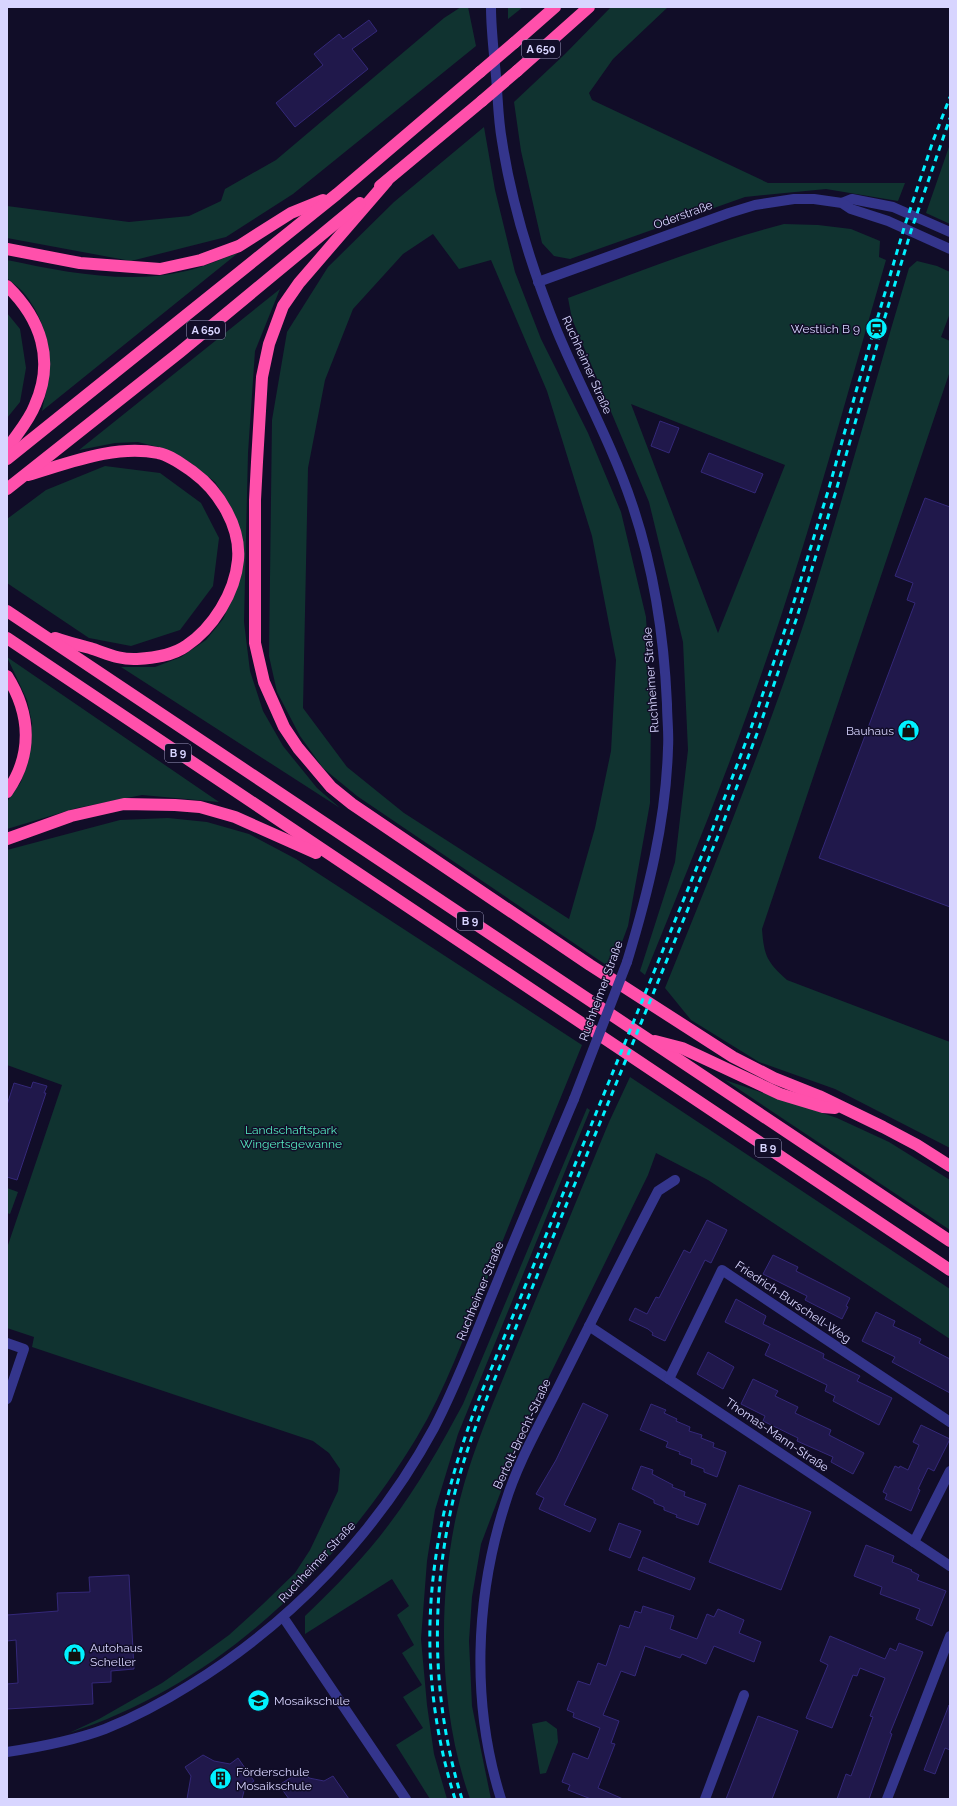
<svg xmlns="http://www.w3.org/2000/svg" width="957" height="1806" viewBox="0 0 957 1806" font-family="Raleway,sans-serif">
<rect width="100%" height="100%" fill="#110d28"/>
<!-- green -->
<g fill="#103330" fill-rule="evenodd">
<polygon points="461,7 468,7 476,46 293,194 226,237 131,261 7,238 7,206 129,222 189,216 221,201 225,189 276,160 444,18"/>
<polygon points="508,7 523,7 508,19"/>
<polygon points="611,7 668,7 613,59 589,93 592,100 768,183 905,183 898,201 826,189 745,197 570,259 554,256 542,243 521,151 514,102 565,54"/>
<path d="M484,127L495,190L515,272L541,339L588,433L621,512L646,617L651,714L650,803L628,926L612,969L357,796L323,768L300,736L277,692L269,656L272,420L287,332L328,267L394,202ZM433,234L459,269L491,260L547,391L592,536L616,660L611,751L595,828L569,919L404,813L347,767L303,708L308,468L325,380L353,309L403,254Z"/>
<polygon points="950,144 950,224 926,213"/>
<path d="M784,224L818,225L851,229L880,241L879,257L886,260C852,377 820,496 782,613C742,736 694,855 645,975L640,971L675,862L688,750L683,642L649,502L572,319L568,298C639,272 710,243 784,224ZM631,404L785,465L718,633Z"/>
<path d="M238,253L42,411C44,398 49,385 49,372C51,344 42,314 23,292C19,287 12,283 7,278V260C64,272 128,285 186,271C204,267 221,259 238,253Z"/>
<path d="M917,261L937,266L950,272V313L941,337L950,341V371L762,929C764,956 767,962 787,980L950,1042V1148L835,1089L759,1062L691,1020L665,988C714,867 764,745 805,620C842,504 874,385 909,268Z"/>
<polygon points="280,289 255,351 248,453 244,622 250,671 263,711 283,746 317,788 340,808 121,667 155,667 181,657 206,640 223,619 236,590 229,504 215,482 189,462 162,448 138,442 115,443 79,450"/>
<polygon points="7,313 20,329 26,368 20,402 7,418"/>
<polygon points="105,466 160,473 201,503 219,538 213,586 180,630 131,646 89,638 7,583 7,519 46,490"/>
<polygon points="7,657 219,802 142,795 77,808 7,829 7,802 21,782 30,752 32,723 27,700"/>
<path d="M168,818L207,822L249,834L296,859L582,1045C550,1124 518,1203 486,1282C465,1334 446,1389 417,1437C337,1569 218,1685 69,1733L99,1719L162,1683L196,1659L229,1635L263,1604L295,1573L310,1550L338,1491L340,1469L329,1453L313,1441L32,1347L34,1337L7,1328V1248L62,1085L7,1065V850L120,820Z"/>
<path d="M630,1077L950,1289V1339L708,1180L656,1153L648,1175L528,1420L481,1544L472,1597L469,1641L472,1706L491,1799H470C439,1712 437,1602 457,1512C465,1475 479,1438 493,1403L609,1122Z"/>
<polygon points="725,1080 837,1118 889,1142 950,1180 950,1230"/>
<path d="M587,1108L590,1110L458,1434L435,1510L427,1561L421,1639L427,1705L434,1754L447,1799H430L396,1745L423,1728L403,1697L422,1685L402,1653L414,1645L397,1615L409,1606L392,1579L305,1634V1616C335,1587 365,1557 390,1523C418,1486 441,1445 463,1404Z"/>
<polygon points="7,1188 18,1192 10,1214 7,1213"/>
<polygon points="546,1721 557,1729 558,1742 546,1773 540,1774 532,1724"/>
</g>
<!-- building -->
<g fill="#20184b" stroke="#342879">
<polygon points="369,20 377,31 352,49 368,69 295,127 276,103 323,65 314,54 339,34 343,39"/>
<polygon points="660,421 679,428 669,453 651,446"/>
<polygon points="709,453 763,474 755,493 701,472"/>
<polygon points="925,498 950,507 950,907 819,858 915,603 907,600 913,583 895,576"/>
<polygon points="33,1082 47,1086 44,1093 46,1093 17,1180 7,1177 7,1105 14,1083 31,1088"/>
<polygon points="707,1220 727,1230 711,1263 705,1260 665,1341 652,1335 653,1333 648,1329 629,1320 635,1308 647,1314 656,1297 659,1298 684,1250 690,1253"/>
<polygon points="773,1255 798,1267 796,1271 850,1298 846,1306 848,1307 842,1319 805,1300 807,1296 763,1274"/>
<polygon points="736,1299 766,1316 763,1324 824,1354 823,1358 860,1376 857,1381 892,1398 879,1425 833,1401 835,1396 825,1391 827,1385 765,1355 770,1344 725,1322"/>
<polygon points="876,1312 895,1321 893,1326 921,1339 919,1343 950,1359 950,1393 892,1362 895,1357 862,1341"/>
<polygon points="708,1352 734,1367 723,1389 697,1374"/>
<polygon points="753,1379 778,1391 775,1396 798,1407 795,1413 831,1430 829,1435 864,1453 853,1474 831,1462 833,1457 797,1441 798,1438 763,1421 765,1416 741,1404"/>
<polygon points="583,1403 608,1415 564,1505 596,1519 590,1532 539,1509 544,1498 536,1494 556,1460"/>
<polygon points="651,1404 666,1410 664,1413 677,1419 676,1421 690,1427 689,1431 702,1435 701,1438 714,1443 713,1447 726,1452 717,1477 704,1472 704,1469 691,1464 692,1459 679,1454 680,1452 666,1447 668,1442 640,1430"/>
<polygon points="921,1425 950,1439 934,1471 928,1468 918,1489 920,1490 911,1511 885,1499 887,1494 883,1492 895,1466 899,1468 900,1466 908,1470 919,1445 913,1442"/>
<polygon points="641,1466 653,1470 652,1474 673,1485 672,1487 685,1492 684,1496 706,1504 698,1525 676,1517 677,1515 664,1510 664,1507 654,1503 654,1500 632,1489"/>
<polygon points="739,1485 811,1512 781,1590 709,1562"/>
<polygon points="619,1523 641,1531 630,1558 609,1550"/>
<polygon points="866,1545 894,1556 892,1562 912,1570 911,1571 919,1575 917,1580 946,1591 932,1626 916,1619 920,1609 880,1594 882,1587 854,1576"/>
<polygon points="643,1557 695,1578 690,1590 638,1570"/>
<polygon points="129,1575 134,1669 111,1671 111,1682 92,1683 93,1704 7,1709 7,1684 18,1683 16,1640 7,1641 7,1615 58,1611 57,1593 90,1592 89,1577"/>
<polygon points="643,1606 674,1616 670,1629 697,1639 707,1614 714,1617 718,1609 744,1620 739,1633 761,1642 754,1662 714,1646 706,1664 682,1654 680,1658 645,1646 635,1676 621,1671 603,1715 619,1721 611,1743 615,1744 598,1788 623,1799 591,1799 568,1790 570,1785 562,1782 573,1753 588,1759 600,1728 573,1717 574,1713 567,1710 578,1681 590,1685 598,1663 606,1666 620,1625 629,1628 635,1611 641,1613"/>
<polygon points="830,1636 885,1659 890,1648 896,1651 899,1643 923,1652 890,1733 892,1734 869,1799 837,1799 846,1774 851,1776 873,1717 870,1716 885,1678 860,1668 857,1676 853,1675 832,1728 806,1718 828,1665 820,1661"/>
<polygon points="949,1705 950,1750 945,1748 935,1774 924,1770"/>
<polygon points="758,1716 798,1731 772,1799 726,1799"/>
<polygon points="203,1755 214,1761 230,1764 238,1758 254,1781 245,1787 242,1799 187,1799 191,1776 185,1767"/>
<polygon points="303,1770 309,1778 324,1781 333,1776 349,1799 289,1799 279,1785"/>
</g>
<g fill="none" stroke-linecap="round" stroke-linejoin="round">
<!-- minor -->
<g stroke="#34358c" stroke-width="10">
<path d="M491,7C491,30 494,53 496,76C498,98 498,119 502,141C512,207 532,269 557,331C581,389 612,444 632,504C654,569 664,636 667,704C667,718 669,734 668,748C666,821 648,893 627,962"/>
<polyline points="842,203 852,199 893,207 950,232"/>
<polyline points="538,282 729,213 755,205 794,199 814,199 842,203 851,209 888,221 950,249"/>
<polyline points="589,1326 950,1566"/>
<polyline points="7,1343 24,1349 7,1399"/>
<polyline points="669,1379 722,1270 950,1422"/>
<polyline points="914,1542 950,1471"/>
<polyline points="283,1617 406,1799"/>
<path d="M7,1752C40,1747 73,1741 105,1729C135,1717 163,1702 190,1685C291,1623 377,1533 434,1428C458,1382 476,1333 496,1285C521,1223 548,1161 574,1099"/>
<path d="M501,1799C471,1704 475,1598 505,1504C517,1464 539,1426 558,1388C591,1322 624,1256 658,1191L675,1180"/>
<polyline points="705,1799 744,1695"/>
<polyline points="887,1799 950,1636"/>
</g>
<!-- highway -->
<g stroke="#ff50ab" stroke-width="12">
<polyline points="514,43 555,7"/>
<polyline points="517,71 589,7"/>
<polyline points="387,181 299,283 283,306 269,344 262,377 257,462 255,500 255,643 264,682 284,727 298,748 331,787 352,804 590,965 733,1057 774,1078 819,1096 883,1127 917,1145 950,1166"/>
<polyline points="380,186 482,101"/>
<polyline points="7,249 80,263 160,269 201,260 239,246 291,213 323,200"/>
<path d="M7,286C41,319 55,360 35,405C29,421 16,435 7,449"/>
<polyline points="7,459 337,194 480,72"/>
<path d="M28,475C69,463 116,444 158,453C170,455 183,465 193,472C219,491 241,527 238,560C235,593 213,628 186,646C172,656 153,658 137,659C119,660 106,653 90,648C78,645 66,642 55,638"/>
<polyline points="7,489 180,352 360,203"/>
<polyline points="7,611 950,1241"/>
<polyline points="7,638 950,1270"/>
<path d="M7,676C31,714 33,755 7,792"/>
<polyline points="7,839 71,816 124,804 175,805 200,807 235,817 316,853"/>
<polyline points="655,1041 682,1048 780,1094 823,1107 835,1108"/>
</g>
<!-- rail -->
<g stroke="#01f1ff" stroke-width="3" stroke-dasharray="6 5" stroke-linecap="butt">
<path d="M455,1799C412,1660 427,1535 478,1401L713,828L750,731L789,618L829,488L857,388L904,228L933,141L950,97"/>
<path d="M462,1799C431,1699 430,1594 455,1492C463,1461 474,1430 486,1400L720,831L758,731L796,620L836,491L884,320L911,231L950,118"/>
</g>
<!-- minor-bridge -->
<polyline stroke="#34358c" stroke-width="10" points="574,1099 627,962"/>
<!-- highway-bridge -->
<g stroke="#ff50ab" stroke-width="12">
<polyline points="480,72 514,43"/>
<polyline points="482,101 517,71"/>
</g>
</g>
<!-- icons -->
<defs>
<symbol id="station-disc" viewBox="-11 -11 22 22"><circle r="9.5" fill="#01f1ff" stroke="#110d28"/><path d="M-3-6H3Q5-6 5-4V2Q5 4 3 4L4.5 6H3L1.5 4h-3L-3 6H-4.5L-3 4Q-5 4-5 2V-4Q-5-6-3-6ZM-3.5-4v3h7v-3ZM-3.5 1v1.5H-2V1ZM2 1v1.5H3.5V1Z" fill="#111"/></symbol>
<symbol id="shop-disc" viewBox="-11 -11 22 22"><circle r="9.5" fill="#01f1ff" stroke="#110d28"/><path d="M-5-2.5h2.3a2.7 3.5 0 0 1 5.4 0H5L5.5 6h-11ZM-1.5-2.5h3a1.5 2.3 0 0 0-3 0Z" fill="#111"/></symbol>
<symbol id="school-disc" viewBox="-11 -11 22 22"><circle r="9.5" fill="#01f1ff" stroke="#110d28"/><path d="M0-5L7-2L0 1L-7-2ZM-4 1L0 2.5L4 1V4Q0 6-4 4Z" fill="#111"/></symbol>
<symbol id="building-disc" viewBox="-11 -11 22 22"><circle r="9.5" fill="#01f1ff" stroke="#110d28"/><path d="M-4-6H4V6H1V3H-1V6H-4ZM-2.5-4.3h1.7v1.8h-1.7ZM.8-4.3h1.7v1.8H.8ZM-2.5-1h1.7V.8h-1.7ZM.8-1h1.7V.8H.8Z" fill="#111"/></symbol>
</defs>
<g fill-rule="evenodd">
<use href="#station-disc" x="864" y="316" width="25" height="25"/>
<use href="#shop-disc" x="896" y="718" width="25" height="25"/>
<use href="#shop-disc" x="62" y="1642" width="25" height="25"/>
<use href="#school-disc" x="246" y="1688" width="25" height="25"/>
<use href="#building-disc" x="208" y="1766" width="25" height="25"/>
</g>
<g text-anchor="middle" stroke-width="3" stroke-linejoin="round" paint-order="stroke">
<!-- shield labels -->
<g fill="#110d28" stroke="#9c99be" stroke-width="1">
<rect x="522" y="40" width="38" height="18" rx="3"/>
<rect x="187" y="321" width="38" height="18" rx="3"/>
<rect x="165" y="744" width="26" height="18" rx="3"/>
<rect x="457" y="912" width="26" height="18" rx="3"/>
<rect x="755" y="1139" width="26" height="18" rx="3"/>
</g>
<g font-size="11" font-weight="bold" fill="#d8d5ff">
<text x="541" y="53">A 650</text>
<text x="206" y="334">A 650</text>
<text x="178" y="757">B 9</text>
<text x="470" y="925">B 9</text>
<text x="768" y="1152">B 9</text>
</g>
<!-- street labels -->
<g font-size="12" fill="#d8d5ff" stroke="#110d28">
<text transform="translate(683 215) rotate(-20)" y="4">Oderstraße</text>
<text transform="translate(587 365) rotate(66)" y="4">Ruchheimer Straße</text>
<text transform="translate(651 680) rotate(-94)" y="4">Ruchheimer Straße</text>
<text transform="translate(601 991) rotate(-70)" y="4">Ruchheimer Straße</text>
<text transform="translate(480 1291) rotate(-68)" y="4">Ruchheimer Straße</text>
<text transform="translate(793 1302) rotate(34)" y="4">Friedrich-Burschell-Weg</text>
<text transform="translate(522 1434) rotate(-65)" y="4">Bertolt-Brecht-Straße</text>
<text transform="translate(777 1435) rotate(34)" y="4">Thomas-Mann-Straße</text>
<text transform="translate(317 1562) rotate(-47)" y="4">Ruchheimer Straße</text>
</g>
<!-- poi labels -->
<g font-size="12" fill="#d8d5ff" stroke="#110d28" text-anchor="start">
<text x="860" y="333" text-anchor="end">Westlich B 9</text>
<text x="894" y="735" text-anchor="end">Bauhaus</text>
<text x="90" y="1652">Autohaus<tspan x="90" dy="14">Scheller</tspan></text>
<text x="274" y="1705">Mosaikschule</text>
<text x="236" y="1776">Förderschule<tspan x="236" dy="14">Mosaikschule</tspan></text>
</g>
<!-- park labels -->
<g font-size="12" fill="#55eabf" stroke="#110d28">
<text x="291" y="1134">Landschaftspark<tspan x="291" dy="14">Wingertsgewanne</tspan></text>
</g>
</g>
<!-- border -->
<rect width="957" height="1806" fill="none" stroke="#d8d5ff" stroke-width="16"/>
</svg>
